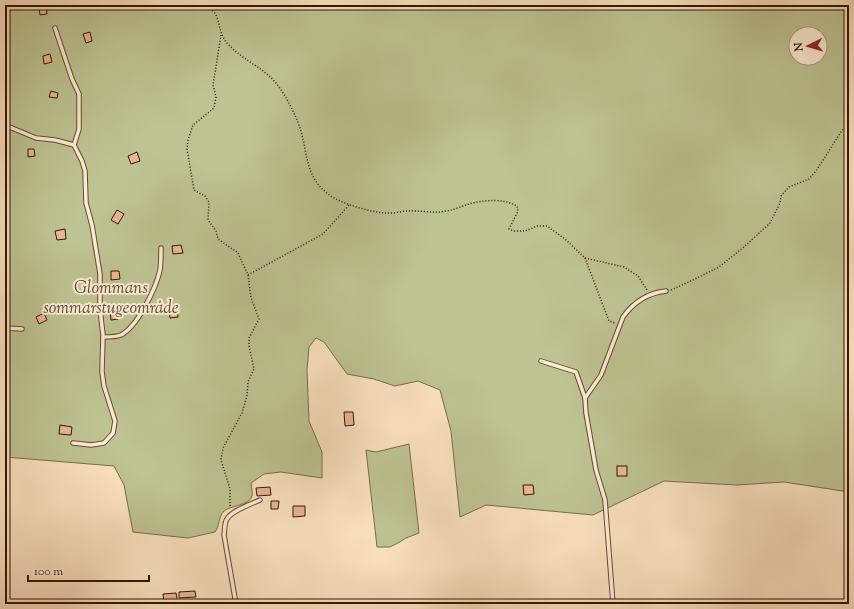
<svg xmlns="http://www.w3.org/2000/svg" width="854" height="609" viewBox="0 0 854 609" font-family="'Sorts Mill Goudy',serif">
<rect width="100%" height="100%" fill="#fae1c0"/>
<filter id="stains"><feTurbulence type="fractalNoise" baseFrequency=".005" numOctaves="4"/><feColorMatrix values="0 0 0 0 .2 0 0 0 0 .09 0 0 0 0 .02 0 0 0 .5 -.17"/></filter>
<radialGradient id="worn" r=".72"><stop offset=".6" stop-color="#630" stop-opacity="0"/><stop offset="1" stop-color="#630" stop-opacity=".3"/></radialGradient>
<!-- green -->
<g fill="#bec392" stroke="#796d4a" fill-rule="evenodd">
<path d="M5,5H849V492L784,482L737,485L664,481L593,515L486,505L460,517L451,431L440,390L418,381L395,386L374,379L347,374L324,342L316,338L309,347L307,370L309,421L322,452V478L281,472L264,474L251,483C251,487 253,492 252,496C250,505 230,506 224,511C218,517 220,526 215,532L188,538L133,532L124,485L114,466L5,457ZM796,34H820V58H796Z"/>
<polygon points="409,444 419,533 406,538 398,543 390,547 377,547 366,450 376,452"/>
</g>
<!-- building -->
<g fill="#ecb793" stroke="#341701">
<polygon points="46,5 47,14 40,15 39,6"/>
<polygon points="90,32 92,41 86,43 83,34"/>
<polygon points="50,54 52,62 44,64 43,56"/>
<polygon points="51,91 58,93 57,98 49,97"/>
<polygon points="28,149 34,149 35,156 28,157"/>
<polygon points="137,152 140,161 131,164 128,156"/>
<polygon points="117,210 124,214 118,224 111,220"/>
<polygon points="65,229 66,239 57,240 55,231"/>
<polygon points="181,245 183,253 173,254 172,246"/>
<polygon points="111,271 119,271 120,279 111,280"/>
<polygon points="169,308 177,308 178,317 170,318"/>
<polygon points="117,309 118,319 111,320 110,310"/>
<polygon points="44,313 47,320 39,324 36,317"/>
<polygon points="344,412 353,412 354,425 345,426"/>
<polygon points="60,425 72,427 71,435 59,434"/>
<rect x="617" y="466" width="10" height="10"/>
<polygon points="523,485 533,485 534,494 524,495"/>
<polygon points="270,487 271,495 257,496 256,488"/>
<polygon points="271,501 279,501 278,509 271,509"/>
<polygon points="293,506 305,506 305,516 293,517"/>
<polygon points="195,591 196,597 179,598 179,592"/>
<polygon points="176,593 178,604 164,604 163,594"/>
</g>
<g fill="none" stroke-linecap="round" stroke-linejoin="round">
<defs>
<g id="lane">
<polyline points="55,28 72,79 79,94 79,129 74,145"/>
<polyline points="5,126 12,128 36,138 55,140 74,145 82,161 85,171 86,203 92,225 100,274 100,309 103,335 102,372 104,386 115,421 113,433 104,443 91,445 73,443"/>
<polyline points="5,328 22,329"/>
<path d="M103,337C108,337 116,337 121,335C138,326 156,288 160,270C161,263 161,255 161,248"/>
<polyline points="541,361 576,372 585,398 586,413 596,470 605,500 613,604"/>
<path d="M585,398L601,375L623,317C633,303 648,293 666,291"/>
<path d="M236,604L224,535C225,530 224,523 227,519C231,511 251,504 260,500"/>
</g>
</defs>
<!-- lane casing -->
<use href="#lane" stroke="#664a31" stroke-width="5.5"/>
<!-- path -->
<g stroke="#341701" stroke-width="1.5" stroke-dasharray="1 2" stroke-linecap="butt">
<path d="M205,5C208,8 214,11 216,15C221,27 219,35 229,45C240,57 255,64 268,75C281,86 290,104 297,120C310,150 301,180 336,199C350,206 376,214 392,213C397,213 402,211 407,211C420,210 433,214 446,211C454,210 462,206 469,204C484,200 503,198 517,206L518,211L509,229L514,231H525L537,226H547L565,239L585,258L624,267L638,276L647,290"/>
<polyline points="836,5 849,8"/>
<polyline points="221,35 213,85 216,97 214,108 193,125 188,140 187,149 194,190 205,196 209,202 208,220 216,231 218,239 238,253 248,275 251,298 259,319 249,338 249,346 254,369 248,382 247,396 242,413 223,448 221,460 230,489 230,507"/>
<polyline points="585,258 609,321 615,323"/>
<polyline points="248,275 323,234 349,205"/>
<polyline points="671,290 695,279 719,267 744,247 770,223 780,203 781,196 789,187 809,179 816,171 841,132 849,123"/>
</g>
<!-- lane -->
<use href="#lane" stroke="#fcecd6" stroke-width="3.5"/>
</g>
<g text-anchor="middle" stroke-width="4" stroke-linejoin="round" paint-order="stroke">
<!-- park labels -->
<g font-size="17" font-style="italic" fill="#5d4b2c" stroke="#fcecd6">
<text x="111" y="293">Glommans<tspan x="111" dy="20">sommarstugeområde</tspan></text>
</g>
</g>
<!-- margin -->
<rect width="854" height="609" fill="none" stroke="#fae1c0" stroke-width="20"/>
<rect x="6" y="6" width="842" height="597" fill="none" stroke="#341701" stroke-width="2"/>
<rect x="10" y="10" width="834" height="589" fill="none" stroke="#341701"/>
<!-- north arrow -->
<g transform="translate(808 46) rotate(265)"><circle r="19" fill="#fcecd6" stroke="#ac9781"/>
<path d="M0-3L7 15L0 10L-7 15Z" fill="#8f2418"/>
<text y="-6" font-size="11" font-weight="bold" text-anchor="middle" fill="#341701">N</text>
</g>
<!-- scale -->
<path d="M28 575v6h121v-6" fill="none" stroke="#341701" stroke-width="2"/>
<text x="34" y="575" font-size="12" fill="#341701" stroke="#fcecd6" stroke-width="3" paint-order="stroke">100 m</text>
<rect width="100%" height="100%" filter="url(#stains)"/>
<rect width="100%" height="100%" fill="url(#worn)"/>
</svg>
